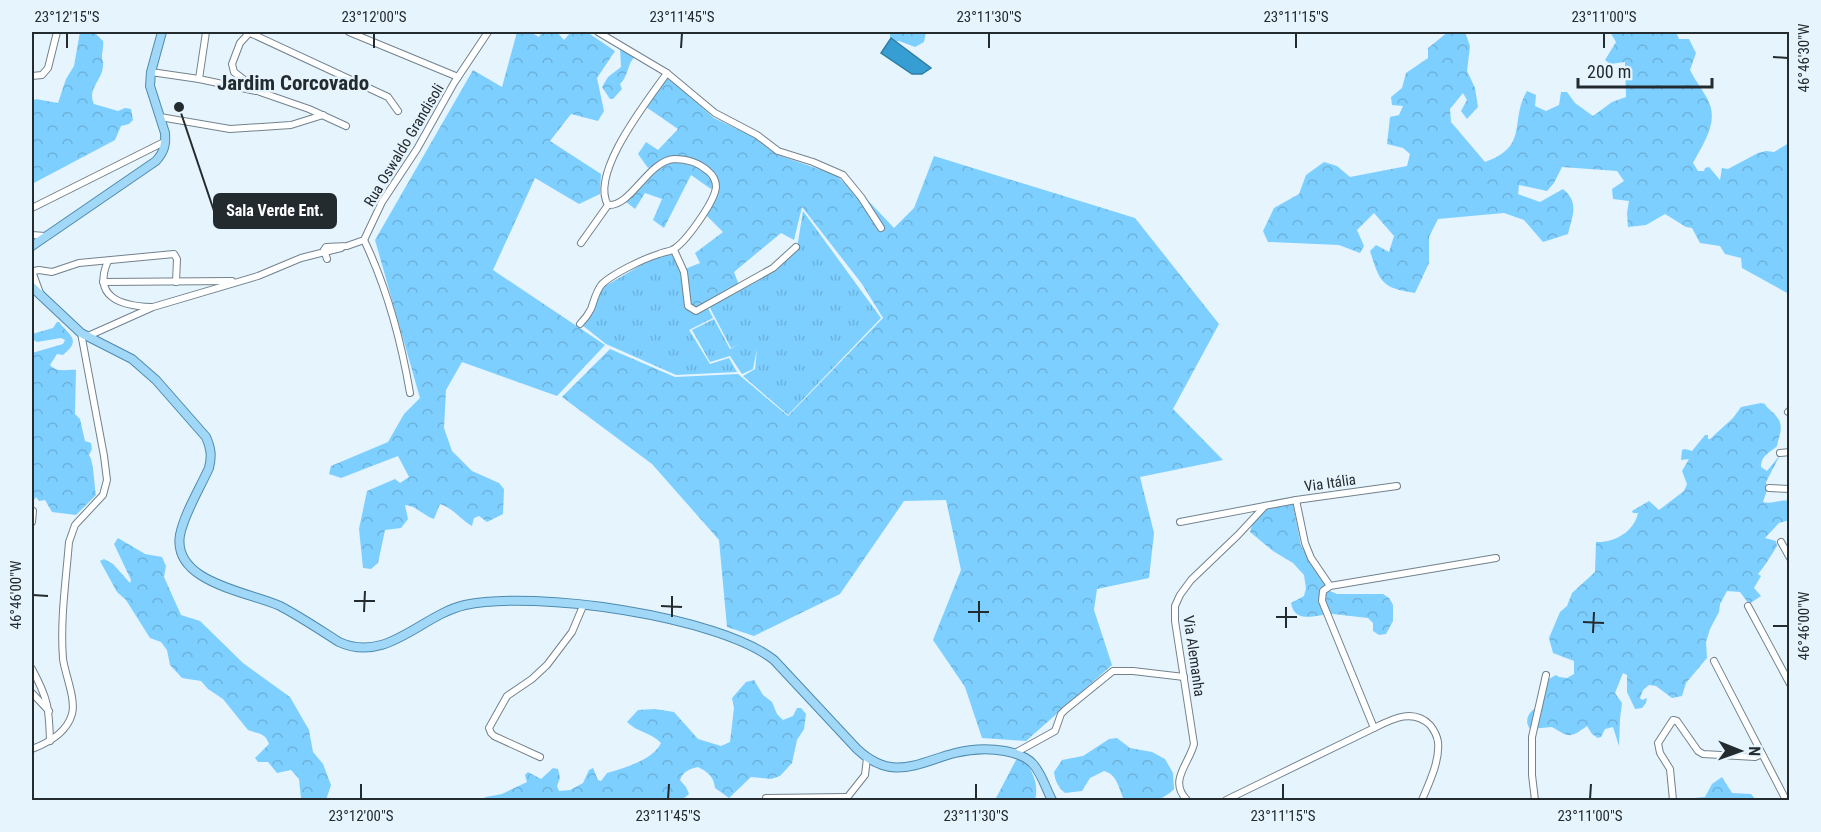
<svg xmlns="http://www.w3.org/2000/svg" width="1821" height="832" viewBox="0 0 1821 832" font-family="'Roboto Condensed',sans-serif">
<defs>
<pattern id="grass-tufts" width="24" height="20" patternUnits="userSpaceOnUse" patternTransform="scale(1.5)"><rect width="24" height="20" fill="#7dcfff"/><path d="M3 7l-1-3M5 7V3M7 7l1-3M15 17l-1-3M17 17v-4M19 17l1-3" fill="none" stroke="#6cb2db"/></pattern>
<pattern id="forest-crowns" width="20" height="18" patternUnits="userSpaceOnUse" patternTransform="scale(1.5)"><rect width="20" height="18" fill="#7dcfff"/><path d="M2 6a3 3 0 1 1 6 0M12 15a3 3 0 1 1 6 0" fill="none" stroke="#6cb2db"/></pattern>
</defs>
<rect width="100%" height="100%" fill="#e6f4fd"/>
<!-- grass -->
<g fill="url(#grass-tufts)">
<polygon points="803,211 881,318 788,415 743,376 755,369 757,349 753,369 742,374 730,356 710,362 692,330 714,319 730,349 741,343 731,348 709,306 775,267 797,248"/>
<polygon points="672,252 684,282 685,305 691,312 698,313 708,308 713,318 689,330 710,364 729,358 737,372 676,375 606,344 582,325 602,288 648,261"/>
</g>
<!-- forest -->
<g fill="url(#forest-crowns)">
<path d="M80,32H94L103,41C104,47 102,51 102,56C102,63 104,60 103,66C102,81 87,88 94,104L118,111L125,108L131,109L133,120L129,124L121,126L115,140L32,184V101L36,99L58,103L66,79L74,66Z"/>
<path d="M517,32H530L539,37L542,32H557L564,40L571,32H587L615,51L597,78L604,111L598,121L571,114L550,141L601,174L600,194L579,204L535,178L493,270L605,345L557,396L462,362L446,390L444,428L452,451L472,471L499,483L504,489L503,514L487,522L479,516L474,518L472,526C460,519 453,508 440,504L434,519C424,516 415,505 405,505L408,519L401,528L385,530L378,563L371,569L363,568L359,529L367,491L395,479L400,483L409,477L398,456L341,478L329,474L331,466L388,442L404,414L420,398L375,240L473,70L502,87Z"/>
<polygon points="890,32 926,32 924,42 915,47 899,41 890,42"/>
<path d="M1448,32H1465L1470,46L1467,71L1475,88L1478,107L1467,119L1461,111L1467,100L1463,93L1450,109L1451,122L1485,162C1530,146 1509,121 1527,91L1536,95L1535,106L1546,111L1559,105L1561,92H1567L1575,103L1593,116L1612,102L1626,97L1625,62L1610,64L1605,60L1616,42L1610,32H1676L1679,39H1689L1696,53L1690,70C1695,80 1701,88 1707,98C1720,121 1704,142 1693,163L1698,171H1704L1705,168L1709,167L1720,180L1722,168L1728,169L1758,153L1766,151L1774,152L1789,143V294L1742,268L1741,258L1725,254L1720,246L1700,243L1692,228L1686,227L1665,214L1646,225L1628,227L1627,213L1629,201L1613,199L1612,189L1624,181L1617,171L1562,167L1554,183L1547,191L1519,185L1518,194L1540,202L1563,189C1580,203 1572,216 1568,234L1543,242L1524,220L1504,213L1438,219L1429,237V263L1415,293C1381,288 1380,282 1370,251L1376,245L1389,252L1394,236L1374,213L1357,230L1364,246L1360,253L1339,245L1268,242L1263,231L1274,208L1299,194L1306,175L1324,162L1337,166L1350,177L1407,166L1410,154L1403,148L1387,144L1390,117L1399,115L1403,106L1392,105L1391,97L1402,88L1406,73L1428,58V48Z"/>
<path d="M620,48L636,56C627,62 629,76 620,84L622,89L613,99H610L602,87L608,77L621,67Z"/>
<polygon points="667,76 714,118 756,138 778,155 836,175 856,194 883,230 884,227 858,190 894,228 914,208 934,156 1135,218 1219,324 1173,409 1223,460 1140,477 1154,533 1149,578 1097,589 1094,610 1112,665 1026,741 982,738 965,687 933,640 961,570 946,500 904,501 840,594 754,636 727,627 719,540 652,464 562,397 610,349 675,377 738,374 788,416 883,318 862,284 802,207 794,240 781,233 734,272 739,285 696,309 690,303 685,269 700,263 695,253 723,232 705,214 720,186 709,168 692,159 672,157 648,168 638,154 646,142 658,150 678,129 646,107"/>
<path d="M676,162C691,165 706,168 714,184L711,189L691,175L664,228L653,220L662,199L645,193L635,209L625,201L663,165Z"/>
<path d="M57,322H59C68,335 83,339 63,355L57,354L50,365C57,373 67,369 76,370L75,414L80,419L85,441L91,443L92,449L89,455C94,462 94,484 96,495L76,515L52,512L45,500L39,501L36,497L32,503V353L63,344L65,340L61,338L37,342L32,339V334L53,328Z"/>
<path d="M1761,403L1765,404C1768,410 1772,410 1776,416C1785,426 1779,435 1777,446C1770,453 1761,455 1761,467L1767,471L1780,455L1766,482L1767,490L1763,502C1773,505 1780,499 1789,501L1790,520L1779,523L1765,538L1776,541L1777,546C1771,555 1766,565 1758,574L1761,576L1754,588L1761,596L1749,604L1740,592L1727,591L1720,604L1719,612L1710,629L1706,642L1707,658L1686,683L1682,696L1672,698L1656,686L1649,685L1643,690L1640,698L1642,700L1647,698L1646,703L1642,708L1635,709L1627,692V675L1623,673L1615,693L1622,703L1620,719L1619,746L1613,727L1605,729L1601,737L1598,738L1592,734L1587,726C1569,739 1569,737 1552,727L1530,729C1523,719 1530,710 1540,706L1542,683L1556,675L1559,677L1567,678L1574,674V661L1553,653L1549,638L1560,612L1567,606L1572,593L1595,572L1596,542C1614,543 1634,532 1638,513H1633L1632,511L1649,501L1659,510L1684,491L1687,484L1682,471L1689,459L1681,460L1682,450L1685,449L1692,451L1705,435H1708V439H1710L1733,418L1741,407Z"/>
<path d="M1273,504H1293L1301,546L1328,585L1330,591L1337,594H1383L1389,598L1393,605V621L1386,634L1379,635L1373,631V623L1368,618C1356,617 1345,615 1333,614C1319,613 1295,626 1291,603L1304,596L1306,588L1304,575L1293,563L1273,551L1250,532L1254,519Z"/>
<path d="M118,538L145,554L162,557L166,566L164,577L181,615L200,621L243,663L290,697L309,730L313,752L323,764L331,785L326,800L301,798L299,779L291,770L277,773L268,762H258L255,758L269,744C265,732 258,734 248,730L223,699L208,689L201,681L182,678L170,665L167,650L161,642L150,638L126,600L117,592L100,561L104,559L113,564L130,583L131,580L114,544Z"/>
<path d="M754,680L763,695L772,702L777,714L783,720L793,716L797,708H801L806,714L804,729L797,740L792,763L780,776L771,779L751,777L729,798L715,788C714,777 708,772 698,767C690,769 683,771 680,780L686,787L689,794L682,800H480L486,797L502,794L527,782L525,775L528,772L541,779L553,768L558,769L560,778L557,786L559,791L570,790L583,783L589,770L593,768L598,780L601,781L607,773C624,768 653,760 661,743C651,732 638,733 627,722L638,710L655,709L674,712L698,739L721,746L730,742L734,708L732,698L746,682Z"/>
<path d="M1117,738L1130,748L1152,752L1165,759L1173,773L1174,789C1158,805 1145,801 1124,800C1119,789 1117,774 1104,771L1090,778L1082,791L1065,793C1058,787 1055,781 1054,772L1062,760L1083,756L1109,739Z"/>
<path d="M1023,759C1033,770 1039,786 1035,800H995L1016,760Z"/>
<polygon points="1722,777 1732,793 1751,794 1756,800 1693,800 1694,798 1705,797 1712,784"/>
</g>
<!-- water -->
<polygon fill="#379ed3" stroke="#317ca2" stroke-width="1.5" points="891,38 931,68 922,74 912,74 881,53"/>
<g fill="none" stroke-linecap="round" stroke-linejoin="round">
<defs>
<g id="minor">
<polyline points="248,32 388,97 398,111"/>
<polyline points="250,32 240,43 232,64 234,72 260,92 309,109 346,126"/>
<polyline points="349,32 458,77"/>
<polyline points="598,32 667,73 715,113 757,135 778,151 813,162 843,175 861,197 881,228"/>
<polyline points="151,72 199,79 256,91"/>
<polyline points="32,76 42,75 48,68 57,32"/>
<polyline points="199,79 206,32"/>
<polyline points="160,117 230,129 291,125 323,115"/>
<path d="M608,205C589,173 649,99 667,73"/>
<polyline points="32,208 166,141"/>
<polyline points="32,235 45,236"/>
<path d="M364,240C387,288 401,340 410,393"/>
<polyline points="581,243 608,205"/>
<polyline points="674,250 684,272 688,306 696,311 773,268 796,247"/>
<polyline points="327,259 324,250 326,247 347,246 364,240 382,202 417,149 454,83 488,32"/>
<path d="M108,261C92,297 121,306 151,307"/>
<polyline points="103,282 232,281"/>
<polyline points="40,293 33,274 34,271 39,270 52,272 79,263 174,254 177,259 176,282"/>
<path d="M580,324C584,320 588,315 591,309C594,301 596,291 602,284C614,273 643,259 659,254C663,252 668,252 672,250C685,244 715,201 716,187C716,180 713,175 708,171C699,163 686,159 674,159C648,161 631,207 608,205"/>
<polyline points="88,336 153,307 258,276 301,258 341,248"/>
<polyline points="1788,412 1790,410"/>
<polyline points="1780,453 1790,452"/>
<polyline points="1769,488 1790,489"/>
<polyline points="1296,500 1305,543 1311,558 1330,586"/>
<polyline points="32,522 33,511"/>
<polyline points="1180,522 1296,500 1397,486"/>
<polyline points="1781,542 1790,558"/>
<polyline points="1748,606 1790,684"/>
<polyline points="1714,661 1786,800"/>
<path d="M32,669C48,699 49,707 50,741"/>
<polyline points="32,693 49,711"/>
<polyline points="1374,728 1322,601 1323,591 1330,586 1496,558"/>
<path d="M32,749C48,743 67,732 72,714C76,699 65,674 63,659C60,620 66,580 69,542L75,525L103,495L107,480L104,456L81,333"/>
<polyline points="1015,753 1055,731 1061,714 1065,710 1113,671 1133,671 1184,677"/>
<polyline points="540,757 494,736 491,733 489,728 507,696 532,679 547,665 572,632 583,606"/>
<polyline points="766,798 847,797"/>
<polyline points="846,799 865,775 867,758"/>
<path d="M1187,800C1168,781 1189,764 1194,744L1175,621V606L1180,595L1191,580L1238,535L1265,506"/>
<path d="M1226,800L1374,728C1392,719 1413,708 1430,725C1434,730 1437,735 1438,742C1440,761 1429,783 1422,800"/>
<polyline points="1535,800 1532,775 1532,737 1546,675"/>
<polyline points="1673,800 1670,769 1660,753 1658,743 1673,720 1677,721 1698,751 1703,754 1755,757 1762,754"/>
</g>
<g id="major">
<path d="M32,246L156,161C164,152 166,145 165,133L150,86L151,72L162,32"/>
<path d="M32,287L81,333L132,359L156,380L206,437C211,448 212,456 209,468C200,488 184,514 180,535C172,583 250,592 280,606C301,617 320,630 339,642C387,664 421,615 465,605C534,590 719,616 774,660L857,749C892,782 917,763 955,753C971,749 988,748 1005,751C1015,753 1026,756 1033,764C1042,774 1046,789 1052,800"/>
</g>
</defs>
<!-- minor casing -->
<use href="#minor" stroke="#72828c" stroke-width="8"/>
<!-- major casing -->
<use href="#major" stroke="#4e8bad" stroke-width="10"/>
<!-- minor -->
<use href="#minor" stroke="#fff" stroke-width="6"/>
<!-- major -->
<use href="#major" stroke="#a2d8f7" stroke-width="8"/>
</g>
<!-- ticks -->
<path fill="none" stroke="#242b2f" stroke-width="2" d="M67,48V33M374,48V33M681,48L682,33M989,48V33M1296,48V33M1604,48V33M1773,57L1788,58M33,595L48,596M354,601H375M661,606L682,607M364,612L365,591M968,612H989M672,617V596M1276,617H1297M979,622V601M1583,622L1604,623M1773,626H1788M1286,628V607M1593,633L1594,612M361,799V784M668,799L669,784M976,799V784M1283,799V784M1590,799L1591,784"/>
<g text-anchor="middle" stroke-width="5" stroke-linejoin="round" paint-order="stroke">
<!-- street labels -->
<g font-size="15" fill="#242b2f" stroke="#e6f4fd">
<text transform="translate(404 145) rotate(-59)" y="5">Rua Oswaldo Grandisoli</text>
<text transform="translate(1330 483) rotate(-8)" y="5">Via Itália</text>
<text transform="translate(1194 656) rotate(82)" y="5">Via Alemanha</text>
</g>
<!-- district labels -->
<g font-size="21" font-weight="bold" fill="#242b2f" stroke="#e6f4fd">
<text x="293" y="90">Jardim Corcovado</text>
</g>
</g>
<!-- callouts -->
<path fill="none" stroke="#242b2f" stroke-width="2" d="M179 107L214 211"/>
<circle fill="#242b2f" stroke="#e6f4fd" stroke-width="2" cx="179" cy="107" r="6"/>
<rect fill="#242b2f" stroke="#242b2f" stroke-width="2" x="214" y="194" width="122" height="34" rx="6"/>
<g font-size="16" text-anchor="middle" font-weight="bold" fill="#fff">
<text x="275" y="216">Sala Verde Ent.</text>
</g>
<!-- border -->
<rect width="1821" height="832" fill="none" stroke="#e6f4fd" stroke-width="66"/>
<!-- north arrow -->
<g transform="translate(1740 751) rotate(91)" stroke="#e6f4fd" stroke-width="4.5" paint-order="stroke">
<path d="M0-4.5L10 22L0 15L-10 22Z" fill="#242b2f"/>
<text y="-9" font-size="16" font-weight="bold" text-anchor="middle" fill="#242b2f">N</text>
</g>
<!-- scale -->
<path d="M1578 78v9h134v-9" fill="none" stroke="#242b2f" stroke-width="3"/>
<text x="1587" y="78" font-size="18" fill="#242b2f" stroke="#e6f4fd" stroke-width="4.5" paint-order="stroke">200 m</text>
<rect x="33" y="33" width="1755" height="766" fill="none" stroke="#242b2f" stroke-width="2"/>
<g font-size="15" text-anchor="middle" fill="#242b2f">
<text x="67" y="22">23°12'15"S</text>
<text x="374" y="22">23°12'00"S</text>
<text x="682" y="22">23°11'45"S</text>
<text x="989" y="22">23°11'30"S</text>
<text x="1296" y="22">23°11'15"S</text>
<text x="1604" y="22">23°11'00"S</text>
<text transform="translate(1804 58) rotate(-90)" y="5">46°46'30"W</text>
<text transform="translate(16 595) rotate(-90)" y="5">46°46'00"W</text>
<text transform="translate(1804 626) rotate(-90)" y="5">46°46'00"W</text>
<text x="361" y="821">23°12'00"S</text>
<text x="668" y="821">23°11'45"S</text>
<text x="976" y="821">23°11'30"S</text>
<text x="1283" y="821">23°11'15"S</text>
<text x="1590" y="821">23°11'00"S</text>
</g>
</svg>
